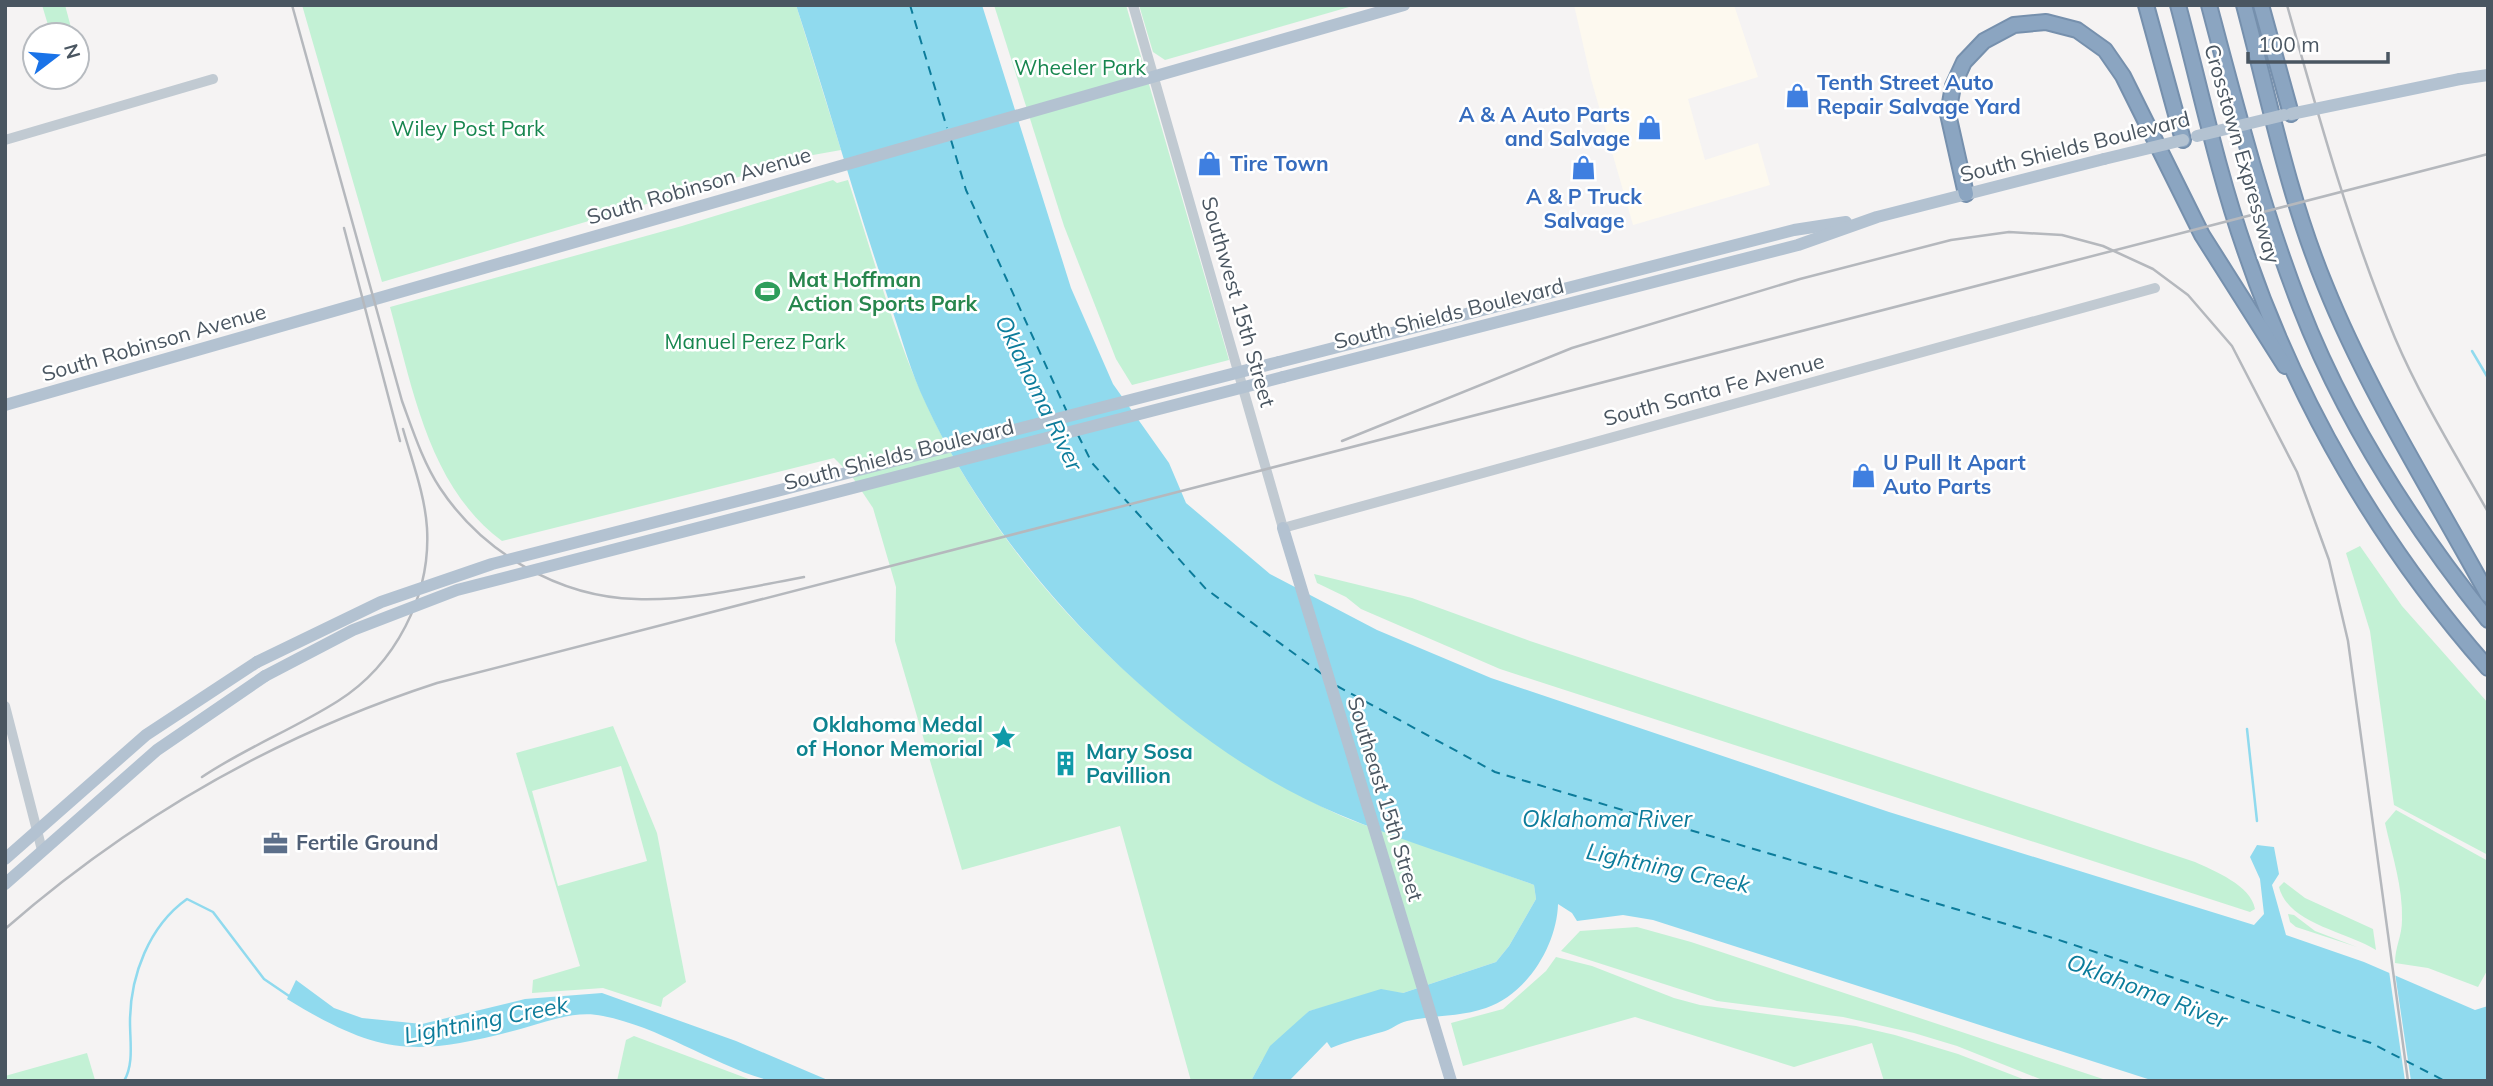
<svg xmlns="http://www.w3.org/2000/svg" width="2493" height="1086" viewBox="0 0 2493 1086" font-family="Mulish,sans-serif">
<rect width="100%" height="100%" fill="#f5f3f3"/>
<!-- commercial -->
<polygon fill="#fdf9ef" points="1574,5 1734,5 1758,77 1688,99 1705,160 1758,143 1770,185 1633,225 1591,79"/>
<!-- green -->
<g fill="#c3f1d5" fill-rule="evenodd">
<polygon points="42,5 65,5 73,35 51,35"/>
<polygon points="302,5 796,5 841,150 813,155 382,282"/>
<polygon points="994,5 1126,5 1229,360 1132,385 1116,359 1064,226"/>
<polygon points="1139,5 1356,5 1165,60 1153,52"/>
<path d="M833,180L837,183L848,180C871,249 891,324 920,390C998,570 1159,730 1335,813C1355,823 1378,829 1400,836C1445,853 1490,869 1534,885L1536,899L1509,946L1496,962L1403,993L1387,992L1309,1011L1263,1059L1251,1081H1191L1120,826L962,870L895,641L896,587L873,508L851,475L834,458L502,541C429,487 413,389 390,307L682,226Z"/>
<polygon points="2360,546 2402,606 2488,703 2488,855 2394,805 2370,631 2346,553"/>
<path d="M1314,574L1412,598L1530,641L2195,862C2214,871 2251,885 2255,909L2250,912L1500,669L1361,609L1346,597L1317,583Z"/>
<path d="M613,726L657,833L686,982L663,998L661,1007L603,988L532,993L533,980L580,966L516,753ZM621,766L647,861L558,886L532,791Z"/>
<path d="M2396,810L2488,861V969L2478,987L2428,968L2395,963C2395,947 2402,936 2402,920C2403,887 2392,855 2385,823Z"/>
<path d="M2284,882L2305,898L2373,929L2376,950C2348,932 2288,924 2279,887Z"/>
<polygon points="2288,914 2294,915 2315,931 2357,947 2296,927 2290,922"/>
<polygon points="1637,927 1691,942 2109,1081 2045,1081 1957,1046 1914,1033 1843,1017 1717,1001 1561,951 1580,931"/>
<polygon points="1556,957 1592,966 1674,998 1700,1005 1856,1026 1895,1035 1958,1054 2028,1081 1884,1081 1872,1043 1794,1067 1635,1017 1463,1066 1451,1023 1503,1009 1546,971"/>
<polygon points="634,1036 754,1081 617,1081 626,1040"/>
<polygon points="87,1053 95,1080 5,1081 5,1076"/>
</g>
<!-- water -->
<g fill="#90daee">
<path d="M796,5H982L1071,288L1113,384L1169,463L1186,503L1270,574L1377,630L1491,678L1889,812L2254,925L2264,914L2260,879L2250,857L2257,845L2274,847L2279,874L2272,885L2286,935L2364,962L2475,1010L2488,1006V1081H2154L1653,920L1623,915L1577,921L1572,913L1558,904C1557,944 1528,994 1486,1008C1460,1017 1433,1015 1407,1021C1398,1023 1391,1030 1382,1032C1364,1037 1348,1041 1331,1048L1327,1042L1289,1081H1251L1270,1046L1309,1011L1381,989L1403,993L1496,962L1509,946L1536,899L1534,885C1469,861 1402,841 1338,814C1166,742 994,561 920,391C907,361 899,328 888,298C855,201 828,103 796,5Z"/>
<path d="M296,980L334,1008L362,1018L422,1024L525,999L602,993L736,1041L830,1081C811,1081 785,1085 767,1080C711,1064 660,1027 603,1016C576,1010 549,1021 524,1028C418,1056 383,1058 287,999Z"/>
</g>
<!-- pier -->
<polygon fill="#f5f3f3" points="2389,971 2395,973 2411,1081 2405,1081"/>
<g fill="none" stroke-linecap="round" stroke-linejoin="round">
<!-- stream -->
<g stroke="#90daee" stroke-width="2.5">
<polyline points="2472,351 2488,378"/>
<polyline points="2247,729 2257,821"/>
<path d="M124,1081C134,1064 130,1042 130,1022C130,976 149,926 187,899L213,912L264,979L289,996"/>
</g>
<!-- ferry -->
<g stroke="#0c7c9b" stroke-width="2" stroke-dasharray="9 7" stroke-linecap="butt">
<polyline points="910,5 947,128"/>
<polyline points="951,140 966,190 1067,412"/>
<polyline points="1078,435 1092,463 1206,589 1322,674"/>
<polyline points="1337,686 1495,772 2053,938 2371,1043 2445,1081"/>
</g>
<defs>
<g id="highway">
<polyline points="2146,5 2183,140"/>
<path d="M2178,5C2200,87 2217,170 2245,250C2297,403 2381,547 2488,668"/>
<path d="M2209,5C2236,107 2262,208 2300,306C2344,420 2412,525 2488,620"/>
<path d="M2244,5C2269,99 2288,195 2325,285C2368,392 2433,494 2488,595"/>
<polyline points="2261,5 2291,114"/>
<polyline points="1966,194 1948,114 1953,86 1964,62 1984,41 2014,25 2046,22 2077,30 2105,50 2123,76 2202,235 2285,366"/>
</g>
</defs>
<!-- highway casing -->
<use href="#highway" stroke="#7690ad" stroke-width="18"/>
<!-- minor -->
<g stroke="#c1cad2" stroke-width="10">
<polyline points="1133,5 1283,528 2155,288"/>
<polyline points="5,140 213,79"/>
<polyline points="5,706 42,850"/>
</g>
<!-- major -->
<g stroke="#b3c2d1" stroke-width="12">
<polyline points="2460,79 2488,75"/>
<polyline points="1279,362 1794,230 1846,222"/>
<polyline points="1283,377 1798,245 1877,217 2104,159"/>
<polyline points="5,405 1404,5"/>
<polyline points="1283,528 1451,1081"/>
<polyline points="5,859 146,735 257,662"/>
<polyline points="5,884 157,750 265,676"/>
</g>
<!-- highway -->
<use href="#highway" stroke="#8ba5c1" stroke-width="14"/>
<!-- rail -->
<g stroke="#b5b8bd" stroke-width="2.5">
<path d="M292,5L402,401C413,431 423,462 440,488C483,553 559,597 636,599C692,601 750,587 804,577"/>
<path d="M2287,5C2319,118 2350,230 2395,338C2421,399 2456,455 2488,512"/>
<polyline points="344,228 400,441"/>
<polyline points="1342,441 1572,348 1800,279 1951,240 2009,232 2062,235 2103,246 2153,269 2188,295 2232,346 2297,472 2329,560 2348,641 2408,1081"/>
<path d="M202,777C245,748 294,729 338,701C395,665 431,596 427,528C425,495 412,461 403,429"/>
<path d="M5,929C131,819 277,735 437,683L2488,154"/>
</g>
<!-- major-bridge -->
<g stroke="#b3c2d1" stroke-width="12">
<polyline points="2291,114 2460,79"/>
<polyline points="2197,136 2284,115"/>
<polyline points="2104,159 2183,140"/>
<polyline points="257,662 381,602 492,564 1279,362"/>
<polyline points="265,676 353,630 457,590 1283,377"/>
</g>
</g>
<!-- icons -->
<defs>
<symbol id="shop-bare" viewBox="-9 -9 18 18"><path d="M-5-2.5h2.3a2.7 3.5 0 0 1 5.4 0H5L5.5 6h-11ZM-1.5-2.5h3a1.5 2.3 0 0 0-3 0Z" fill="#3f7fe0" stroke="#fff" stroke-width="2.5" paint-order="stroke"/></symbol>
<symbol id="stadium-bare" viewBox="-9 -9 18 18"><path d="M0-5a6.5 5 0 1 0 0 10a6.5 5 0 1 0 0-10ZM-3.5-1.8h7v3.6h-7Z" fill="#2e9e5b" stroke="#fff" stroke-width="2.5" paint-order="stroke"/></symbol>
<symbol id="sight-bare" viewBox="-9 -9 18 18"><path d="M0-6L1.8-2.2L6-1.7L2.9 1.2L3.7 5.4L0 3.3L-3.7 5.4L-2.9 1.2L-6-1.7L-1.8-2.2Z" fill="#0f9aa8" stroke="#fff" stroke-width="2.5" paint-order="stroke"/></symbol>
<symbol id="building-bare" viewBox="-9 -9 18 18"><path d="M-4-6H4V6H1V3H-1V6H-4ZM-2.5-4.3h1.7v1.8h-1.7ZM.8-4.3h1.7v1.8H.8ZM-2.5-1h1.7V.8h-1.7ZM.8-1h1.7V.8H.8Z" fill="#0f9aa8" stroke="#fff" stroke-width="2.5" paint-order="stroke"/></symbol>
<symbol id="office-bare" viewBox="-9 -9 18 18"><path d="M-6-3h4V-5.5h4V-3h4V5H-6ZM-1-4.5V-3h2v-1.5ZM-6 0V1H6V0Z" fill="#5c6f8a" stroke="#fff" stroke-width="2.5" paint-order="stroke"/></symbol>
</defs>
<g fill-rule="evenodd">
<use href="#shop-bare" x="1780" y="78" width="35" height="35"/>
<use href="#shop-bare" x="1632" y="110" width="35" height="35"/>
<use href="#shop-bare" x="1192" y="146" width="35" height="35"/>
<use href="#shop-bare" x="1566" y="150" width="35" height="35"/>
<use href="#stadium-bare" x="750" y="274" width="35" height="35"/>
<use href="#shop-bare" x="1846" y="458" width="35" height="35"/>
<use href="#sight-bare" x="986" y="720" width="35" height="35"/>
<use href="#building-bare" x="1048" y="746" width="35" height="35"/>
<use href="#office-bare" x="258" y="826" width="35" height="35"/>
</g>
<g text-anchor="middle" stroke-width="5" stroke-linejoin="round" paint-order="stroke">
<!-- park labels -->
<g font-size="21" fill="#17864f" stroke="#fff">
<text x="1080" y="75">Wheeler Park</text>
<text x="468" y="136">Wiley Post Park</text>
<text x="755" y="349">Manuel Perez Park</text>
</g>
<!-- shop labels -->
<g font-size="21" font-weight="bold" fill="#366cbe" stroke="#fff" text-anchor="start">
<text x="1817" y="90">Tenth Street Auto<tspan x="1817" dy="24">Repair Salvage Yard</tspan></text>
<text x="1630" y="122" text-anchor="end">A &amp; A Auto Parts<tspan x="1630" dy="24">and Salvage</tspan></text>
<text x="1230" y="171">Tire Town</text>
<text x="1584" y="204" text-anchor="middle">A &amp; P Truck<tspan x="1584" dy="24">Salvage</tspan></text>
<text x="1883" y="470">U Pull It Apart<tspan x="1883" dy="24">Auto Parts</tspan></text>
</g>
<!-- street labels -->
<g font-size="21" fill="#4a5661" stroke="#fff">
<text transform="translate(2075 147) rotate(-14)" y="7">South Shields Boulevard</text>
<text transform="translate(2242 154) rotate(74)" y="7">Crosstown Expressway</text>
<text transform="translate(699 186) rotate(-16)" y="7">South Robinson Avenue</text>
<text transform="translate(1238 302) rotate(74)" y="7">Southwest 15th Street</text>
<text transform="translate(1449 314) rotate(-14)" y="7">South Shields Boulevard</text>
<text transform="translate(154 343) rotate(-16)" y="7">South Robinson Avenue</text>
<text transform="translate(1714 390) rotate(-15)" y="7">South Santa Fe Avenue</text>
<text transform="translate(899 455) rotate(-14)" y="7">South Shields Boulevard</text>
<text transform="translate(1385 799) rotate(73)" y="7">Southeast 15th Street</text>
</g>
<!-- leisure labels -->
<g font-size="21" font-weight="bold" fill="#27864d" stroke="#fff" text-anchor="start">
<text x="788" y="287">Mat Hoffman<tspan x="788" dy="24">Action Sports Park</tspan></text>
</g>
<!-- culture labels -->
<g font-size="21" font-weight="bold" fill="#0d838f" stroke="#fff" text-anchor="end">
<text x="983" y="732">Oklahoma Medal<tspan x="983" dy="24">of Honor Memorial</tspan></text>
<text x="1086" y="759" text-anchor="start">Mary Sosa<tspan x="1086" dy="24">Pavillion</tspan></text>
</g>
<!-- service labels -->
<g font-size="21" font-weight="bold" fill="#4e5e75" stroke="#fff" text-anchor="start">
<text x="296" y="850">Fertile Ground</text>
</g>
<!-- water labels -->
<g font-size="23" font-style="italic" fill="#0c7c9b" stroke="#fff">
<text transform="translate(1039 393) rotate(64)" y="8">Oklahoma River</text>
<text x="1607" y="827">Oklahoma River</text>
<text transform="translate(1668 868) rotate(12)" y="8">Lightning Creek</text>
<text transform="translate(2147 991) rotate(21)" y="8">Oklahoma River</text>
<text transform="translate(486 1020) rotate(-11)" y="8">Lightning Creek</text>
</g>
</g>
<!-- border -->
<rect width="2493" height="1086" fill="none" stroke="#4a5661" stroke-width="14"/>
<!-- north arrow -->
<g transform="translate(56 56) rotate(74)"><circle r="33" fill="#ffffff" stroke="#b7bbc0" stroke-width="2"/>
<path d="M0-5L12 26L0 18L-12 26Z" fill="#1a73e8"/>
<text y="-10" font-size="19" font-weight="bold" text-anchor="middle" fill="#4a5661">N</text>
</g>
<!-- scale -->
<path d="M2248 52v10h140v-10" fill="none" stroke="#4a5661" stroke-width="3.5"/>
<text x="2258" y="52" font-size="21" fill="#4a5661" stroke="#ffffff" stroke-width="5" paint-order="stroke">100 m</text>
</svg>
